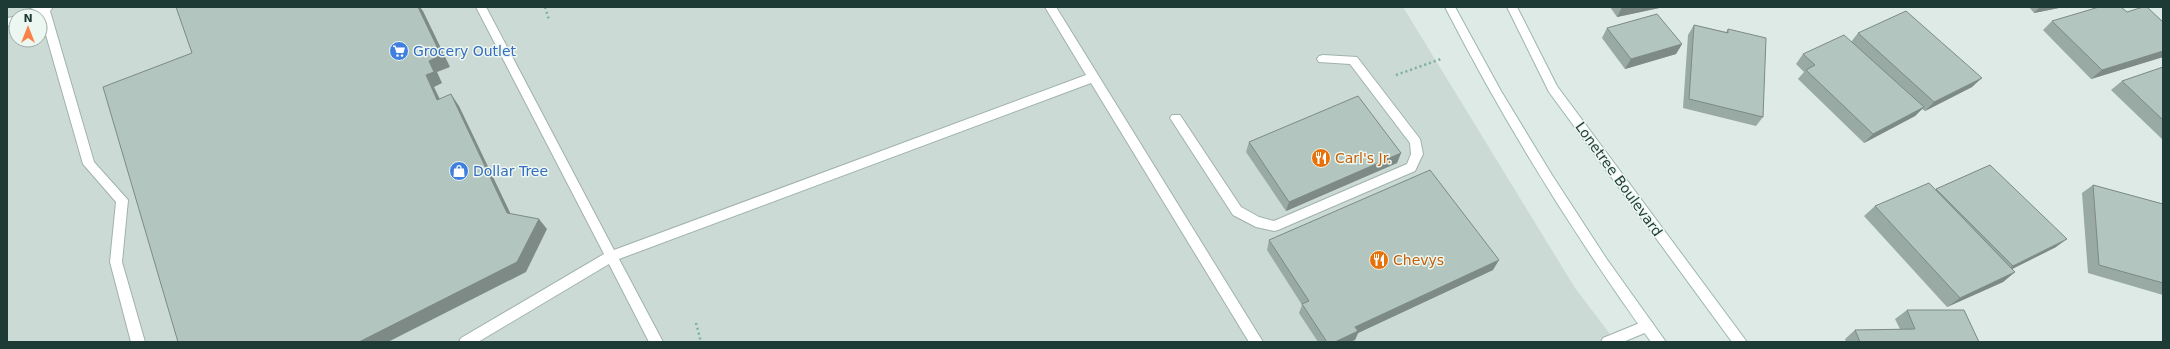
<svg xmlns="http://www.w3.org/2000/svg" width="2170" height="349" viewBox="0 0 2170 349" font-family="'DejaVu Sans',sans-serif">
<rect width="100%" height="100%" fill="#ddeae5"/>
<!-- built -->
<path fill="#cbdad4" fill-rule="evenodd" d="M7,7H1403L1575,288L1616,342H7ZM16,16H40V40H16Z"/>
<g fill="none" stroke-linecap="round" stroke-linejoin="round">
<defs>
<g id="lane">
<polygon points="36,7 53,7 50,11 94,162 128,200 122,262 145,342 131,342 110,262 116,202 83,164 40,14 16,16 16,23 7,26 7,18 19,16 20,13"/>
<polygon points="476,7 486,7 614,250 1086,75 1045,7 1056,7 1263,342 1249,342 1091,83 619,259 663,342 649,342 609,264 478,342 459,342 461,338 604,254"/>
<polygon points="1323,55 1357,57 1420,139 1423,154 1415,171 1278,230 1274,231 1256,227 1233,215 1172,121 1170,118 1172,115 1180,115 1241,207 1259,217 1274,221 1407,164 1411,154 1410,143 1350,64 1319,62 1317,59 1319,56"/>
<polygon points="1647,320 1652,322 1653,326 1652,330 1623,342 1601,342 1603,338"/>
</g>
<g id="secondary">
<path d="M1445,7H1455L1501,91L1552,175L1606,258L1666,342H1651C1574,235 1505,124 1445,7Z"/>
<polygon points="1507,7 1517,7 1557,86 1747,342 1732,342 1549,92"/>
</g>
</defs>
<!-- lane casing -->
<use href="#lane" stroke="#a0b2ac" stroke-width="2"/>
<!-- secondary casing -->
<use href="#secondary" stroke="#9bb6ae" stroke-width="2"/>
<!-- path -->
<g stroke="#7bafa3" stroke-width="2.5" stroke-dasharray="2 3" stroke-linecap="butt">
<polyline points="545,7 549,20"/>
<polyline points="1396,75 1441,59"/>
<polyline points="696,323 701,342"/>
</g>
<!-- lane -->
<use href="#lane" fill="#fff" fill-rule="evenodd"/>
<!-- secondary -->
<use href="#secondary" fill="#fff" fill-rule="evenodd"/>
</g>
<!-- wall -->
<g fill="#99a9a3">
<polygon points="1610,7 1664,7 1617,17"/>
<polygon points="2029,7 2064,7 2034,13"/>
<polygon points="2052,21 2163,22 2163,57 2091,79 2043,30"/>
<polygon points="1694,25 1726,32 1728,29 1763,117 1756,126 1683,108 1688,35"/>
<polygon points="1607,28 1682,44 1676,54 1625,69 1602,38"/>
<polygon points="1858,33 1972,87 1925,111 1922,109 1915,116 1864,143 1798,79 1804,72 1796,64 1803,54 1851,42"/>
<polygon points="2163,67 2163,140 2111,90 2122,81"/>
<polygon points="1249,142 1401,153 1397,163 1286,211 1246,152"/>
<polygon points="1990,165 2056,247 2012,269 2015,272 2003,282 1947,307 1864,216 1875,206 1936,189"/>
<polygon points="2093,185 2163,204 2163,295 2088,273 2082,193"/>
<polygon points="1269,240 1493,270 1358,333 1355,340 1350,342 1318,342 1299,313 1302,305 1267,250"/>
<polygon points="1907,310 1979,342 1846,342 1845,339 1855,330 1900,329 1895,319"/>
</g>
<!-- shaded-wall -->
<g fill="#7d8a85">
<polygon points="418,7 420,7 423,11 450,67 437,72 442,83 434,87 446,112 437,100 426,75 429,61"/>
<polygon points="1622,7 1664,7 1617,17"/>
<polygon points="2040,7 2064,7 2034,13"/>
<polygon points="1682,44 1676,54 1625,69 1631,59"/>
<polygon points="2163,51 2163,57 2091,79 2102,70"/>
<polygon points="1982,78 1972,87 1925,111 1934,102"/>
<polygon points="451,94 459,106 515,223 507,213"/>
<polygon points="1924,107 1915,116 1864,143 1873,134"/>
<polygon points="1401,153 1397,163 1286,211 1289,202"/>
<polygon points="539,219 547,229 526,272 388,342 359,342"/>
<polygon points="2067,239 2056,247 2002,274 2013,266"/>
<polygon points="1499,260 1493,270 1358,333 1355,340 1350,342 1335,342 1355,327"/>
<polygon points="2015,272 2003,282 1947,307 1960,298"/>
</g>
<!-- building -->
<g fill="#b2c5be" stroke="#7d8a85">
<polygon points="176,7 418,7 441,55 429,61 434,72 426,75 437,100 451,94 507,213 539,219 517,262 359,342 178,342 103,87 192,53"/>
<polygon points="2099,7 2121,7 2127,12 2143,7 2147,7 2163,22 2163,51 2102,70 2052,21"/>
<polygon points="1906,11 1982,78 1934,102 1858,33"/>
<polygon points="1657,14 1682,44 1631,59 1607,28"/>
<polygon points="1694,25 1728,33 1728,29 1766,38 1763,117 1689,99"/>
<polygon points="1844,35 1924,107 1873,134 1806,70 1815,65 1803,54"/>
<polygon points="2163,67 2163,120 2122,81"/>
<polygon points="1358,96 1401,153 1289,202 1249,142"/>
<polygon points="1990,165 2067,239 2013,266 1936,189"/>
<polygon points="1430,170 1499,260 1355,327 1358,331 1335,342 1327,342 1302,304 1309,301 1269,240"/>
<polygon points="1929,183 2015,272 1960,298 1875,206"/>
<polygon points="2093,185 2163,204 2163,283 2099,265"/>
<polygon points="1907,310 1964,310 1979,342 1860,342 1855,330 1915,329"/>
</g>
<!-- icons -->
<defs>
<symbol id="supermarket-disc" viewBox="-11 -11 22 22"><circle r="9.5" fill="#3f7fe0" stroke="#edf7f2"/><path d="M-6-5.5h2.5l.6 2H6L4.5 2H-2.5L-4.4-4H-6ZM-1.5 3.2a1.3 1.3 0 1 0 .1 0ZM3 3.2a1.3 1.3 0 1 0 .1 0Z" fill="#fff"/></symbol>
<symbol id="restaurant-disc" viewBox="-11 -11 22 22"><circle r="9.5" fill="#e8710a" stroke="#edf7f2"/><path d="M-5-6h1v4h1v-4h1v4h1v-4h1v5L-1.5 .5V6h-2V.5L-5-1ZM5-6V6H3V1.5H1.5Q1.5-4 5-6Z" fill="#fff"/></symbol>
<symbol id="shop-disc" viewBox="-11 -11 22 22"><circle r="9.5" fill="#3f7fe0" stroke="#edf7f2"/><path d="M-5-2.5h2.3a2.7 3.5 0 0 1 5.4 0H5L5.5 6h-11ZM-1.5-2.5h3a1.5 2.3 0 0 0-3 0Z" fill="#fff"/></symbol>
</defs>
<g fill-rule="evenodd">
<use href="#supermarket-disc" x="388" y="40" width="22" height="22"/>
<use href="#restaurant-disc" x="1310" y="147" width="22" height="22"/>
<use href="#shop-disc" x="448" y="160" width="22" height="22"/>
<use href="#restaurant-disc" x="1368" y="249" width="22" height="22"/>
</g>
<g text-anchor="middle" stroke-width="3" stroke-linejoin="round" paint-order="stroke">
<!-- shop labels -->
<g font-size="14" fill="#366cbe" stroke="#edf7f2" text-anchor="start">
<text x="413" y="56">Grocery Outlet</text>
<text x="473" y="176">Dollar Tree</text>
</g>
<!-- food labels -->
<g font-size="14" fill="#c56008" stroke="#edf7f2" text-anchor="start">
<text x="1335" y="163">Carl's Jr.</text>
<text x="1393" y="265">Chevys</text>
</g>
<!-- street labels -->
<g font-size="14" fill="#1e3a34" stroke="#edf7f2">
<text transform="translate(1619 179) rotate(54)" y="5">Lonetree Boulevard</text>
</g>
</g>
<!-- border -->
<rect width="2170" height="349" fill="none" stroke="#1e3a34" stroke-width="16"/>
<!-- north arrow -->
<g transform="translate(28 28)"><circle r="19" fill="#edf7f2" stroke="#9aaba6"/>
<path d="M0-3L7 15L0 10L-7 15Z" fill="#fa824a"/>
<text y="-6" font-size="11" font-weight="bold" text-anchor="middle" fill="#1e3a34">N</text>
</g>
</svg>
